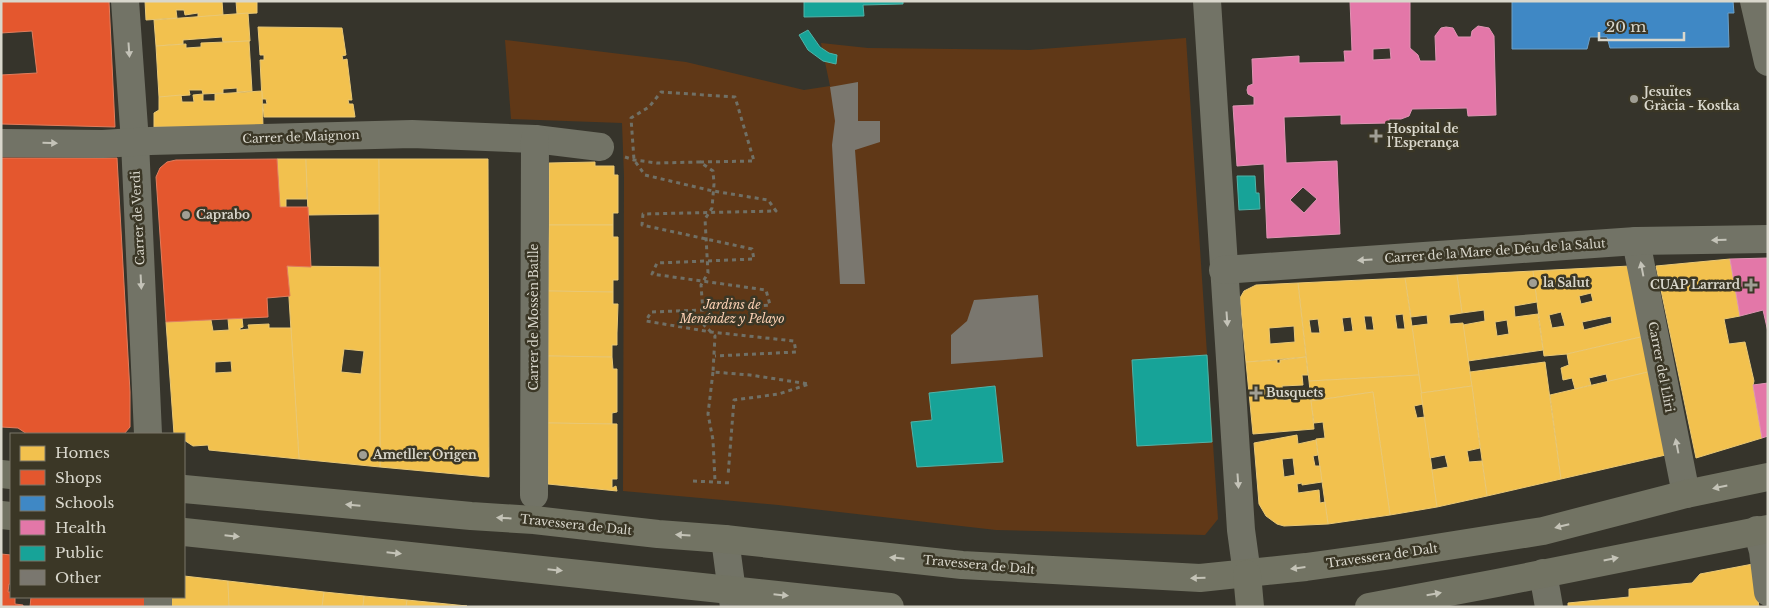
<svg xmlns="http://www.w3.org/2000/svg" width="1769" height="608" viewBox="0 0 1769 608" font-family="'Libre Baskerville',serif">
<rect width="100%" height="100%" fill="#36342b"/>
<!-- green -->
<polygon fill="#603817" points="1186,38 1218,519 1205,535 996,530 778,505 623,491 624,176 622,123 511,119 505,40 686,62 804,90 830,86 821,43 868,48 1029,50"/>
<!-- homes -->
<g fill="#f2c14e" stroke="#eac874" fill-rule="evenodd">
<polygon points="145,1 222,1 223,15 198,17 198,13 185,15 184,10 176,10 177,18 146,20"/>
<polygon points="236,1 257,1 257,13 237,14"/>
<polygon points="248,13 250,41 223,42 222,37 183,40 183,44 156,46 154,20"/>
<polygon points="258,27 342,28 346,55 342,56 343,60 347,59 352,100 348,100 349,104 353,104 355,117 264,117 263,104 267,104 266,99 262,99 260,60 264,60 264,55 260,55"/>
<polygon points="249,41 252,91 237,92 237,88 223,89 223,93 203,94 202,90 189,90 190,95 159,97 156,46 186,44 186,48 201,47 201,43"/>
<polygon points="262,91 263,127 154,127 154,113 159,110 159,97 181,95 182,102 194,102 193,95 203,94 203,101 215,101 215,94"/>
<polygon points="277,159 306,159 307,199 286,199 286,207 280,207"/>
<polygon points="306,159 379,159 380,214 308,215"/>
<polygon points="379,159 488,159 489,477 380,467"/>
<polygon points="595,162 595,166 614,166 614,175 618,175 618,213 613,213 613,225 549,225 549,163"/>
<polygon points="549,225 613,225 613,237 618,237 618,280 613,280 613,292 548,291"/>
<polygon points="1730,259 1740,316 1724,319 1729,344 1745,342 1754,381 1753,385 1762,438 1696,458 1656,266"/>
<path d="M287,266L380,267V467L299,459ZM344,349L364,351L361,374L341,372Z"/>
<path d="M1630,266L1645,336L1567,354L1544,356L1533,271ZM1591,293L1593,301L1581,304L1579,296ZM1561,312L1565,326L1552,328L1549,315ZM1611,316L1612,323L1584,330L1582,322Z"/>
<path d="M1533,271L1537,302L1514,306L1515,317L1538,314L1543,350L1468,361L1463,325L1485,321L1484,310L1462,313L1457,275ZM1507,320L1509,334L1497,336L1495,322Z"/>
<polygon points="1457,275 1462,313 1449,315 1450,324 1463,323 1472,386 1421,393 1412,326 1428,324 1427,315 1411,317 1405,278"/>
<path d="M1405,278L1419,375L1309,381L1298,283ZM1403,314L1405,329H1397L1395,315ZM1364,316H1372L1374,330H1366ZM1351,317L1353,331L1344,332L1342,318ZM1318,319L1320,333H1311L1309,320Z"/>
<path d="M1298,283L1306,357L1246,362L1240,298L1244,291L1256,285ZM1294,326L1295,342L1270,344L1269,328Z"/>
<polygon points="548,291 613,292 613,304 618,304 617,333 617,345 612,345 612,357 548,356"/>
<path d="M242,318L243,327L240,328V330L249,329L248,325L269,324V328H291L299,459L209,450L208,445L193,446L184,440V434H174L166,322L211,320L213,331L229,330L228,319ZM231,361L232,372L215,373V362Z"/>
<polygon points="1645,336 1652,371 1608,382 1606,374 1589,378 1591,385 1575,389 1572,378 1563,380 1561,368 1569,365 1567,354"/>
<polygon points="548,356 612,357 613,369 617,369 617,412 612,413 612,424 548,423"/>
<polygon points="1306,357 1308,375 1302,375 1303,385 1282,386 1284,400 1311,398 1314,429 1253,434 1246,362 1277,360 1277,363 1280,363 1280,360"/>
<polygon points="1545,362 1561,479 1487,496 1470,372"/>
<polygon points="1652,371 1670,454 1561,479 1550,395"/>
<polygon points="1419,375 1423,404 1414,406 1417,418 1425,417 1437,507 1390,515 1373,392 1311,401 1309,381"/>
<polygon points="1472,386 1480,448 1467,451 1469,462 1482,461 1487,496 1437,507 1432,470 1448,467 1445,455 1430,458 1421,393"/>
<polygon points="1373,392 1390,515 1328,524 1316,439 1325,438 1323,422 1314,423 1311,401"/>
<polygon points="548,423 617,424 617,479 612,479 612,488 616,486 617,491 548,484"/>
<path d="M1297,435L1298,444L1316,440L1318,455L1313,456L1315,466H1320L1322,482L1302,485V483L1297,484L1298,493L1319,490L1320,503L1325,502L1328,524L1284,526L1277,524L1266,516L1259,504L1254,443ZM1293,458L1295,475L1284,477L1282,459Z"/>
<polygon points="1753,564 1759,607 1568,607 1568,603 1629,597 1629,589 1692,583 1700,574"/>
<polygon points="184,576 228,581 229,607 170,607 169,597 184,597"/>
<polygon points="228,581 324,592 322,607 229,607"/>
<polygon points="324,592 364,596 363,607 322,607"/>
<polygon points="364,596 407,600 406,607 363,607"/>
<polygon points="407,600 467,606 406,607"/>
</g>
<!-- shops -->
<g fill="#e4572e" stroke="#e17d5d">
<polygon points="1,1 109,1 115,127 1,124 1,75 37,73 32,31 1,33"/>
<polygon points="1,158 117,158 130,392 130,427 124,434 27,434 18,428 1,427"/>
<polygon points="277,159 280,207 308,207 311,267 287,266 290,296 267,298 268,317 166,322 156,177 160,168 167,162 176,160"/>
<polygon points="1,554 11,555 11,584 9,584 8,592 11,592 11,597 15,597 15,604 23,605 23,607 1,607"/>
<polygon points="31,597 145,597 146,607 30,607"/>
</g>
<!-- schools -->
<polygon fill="#3f88c5" stroke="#6da0c7" points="1512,1 1733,1 1734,13 1728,13 1729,47 1610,48 1607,37 1590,37 1587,49 1512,49"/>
<!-- health -->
<g fill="#e377a8" stroke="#e094b3" fill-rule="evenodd">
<path d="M1350,1H1410V48L1418,55L1420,61H1436L1435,36L1441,28L1446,27L1453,28L1458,37H1471L1472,31L1478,26L1489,28L1494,36L1496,115L1468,116L1467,108L1412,109L1409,116L1401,119H1389V123L1341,124V115L1284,117L1286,163L1337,161L1340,234L1267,238L1264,164L1237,166L1233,106L1254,105V97L1248,94L1247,90L1248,86L1253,84L1252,59L1299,56V63L1345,62L1344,51H1352ZM1390,48L1391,59L1373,60V49ZM1303,187L1317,199L1304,213L1290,200Z"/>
<polygon points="1768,258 1768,332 1763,310 1740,316 1730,259"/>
<polygon points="1768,383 1768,436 1762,438 1753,385"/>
</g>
<!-- public -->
<g fill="#17a398" stroke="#51b3a8">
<polygon points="804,1 903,1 903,4 863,5 864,16 804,17"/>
<polygon points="808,30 820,47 829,53 837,55 836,64 823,61 808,50 799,35"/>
<polygon points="1237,176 1255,176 1256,193 1259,193 1260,209 1239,210"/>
<polygon points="1207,355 1212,442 1137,446 1132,360"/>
<polygon points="995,386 1003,462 917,467 911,422 932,420 929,393"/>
</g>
<!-- building -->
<g fill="#7a776f">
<polygon points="858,82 858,121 880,121 880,142 855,150 865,284 840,284 832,145 835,121 830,87"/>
<polygon points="1038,295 1043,357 951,364 951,335 967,321 974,300"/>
</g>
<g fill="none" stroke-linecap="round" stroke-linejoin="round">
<!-- path -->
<g stroke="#707066" stroke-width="3" stroke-dasharray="4 4" stroke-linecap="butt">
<polyline points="625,157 634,160 657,163 700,162 713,171 714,184 712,208 705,219 708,273 701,285 704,325 715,336 713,372 750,375 809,384 779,394 734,400 728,476"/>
<polyline points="700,162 754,161 735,97 661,92 649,107 631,118 634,160 645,175 713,191 768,200 776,211 643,214 642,225 752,249 754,259 657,263 652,274 766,290 770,305 702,310 651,312 646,321 711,332 794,341 796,352 715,356"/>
<polyline points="713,372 708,414 713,440 715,481"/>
<polyline points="693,481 732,483"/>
</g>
<!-- minor -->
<g stroke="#727366" stroke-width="28">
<polyline points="125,1 135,142 148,434"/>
<polyline points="1207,1 1241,530 1247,574"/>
<polyline points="1754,1 1768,62"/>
<polyline points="1,143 103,144 150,141 412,134 535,139 600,147"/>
<polyline points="1636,241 1686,494"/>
<polyline points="1223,270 1636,241 1768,239"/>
<polyline points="534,495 535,139"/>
<polyline points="1757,530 1763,551 1768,592"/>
<polyline points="725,539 734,607"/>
<polyline points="1543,573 1549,607"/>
<polyline points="158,597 158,607"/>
</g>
<!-- major -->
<g stroke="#727363" stroke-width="28">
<polyline points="1,474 11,475"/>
<polyline points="184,489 471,516 534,520 658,534 725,539 962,565 1200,578 1306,567 1385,556 1543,531 1686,494 1768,477"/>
<polyline points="1,515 11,516"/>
<polyline points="184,532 890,607"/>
<polyline points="1247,574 1250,607"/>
<polyline points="1369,607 1497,583 1768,529"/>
</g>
</g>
<!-- one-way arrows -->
<defs><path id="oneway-solid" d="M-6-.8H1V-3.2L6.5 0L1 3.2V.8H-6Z" transform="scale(1.25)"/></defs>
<g fill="#c4c3b8">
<use href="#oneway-solid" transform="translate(129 50) rotate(86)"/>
<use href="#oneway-solid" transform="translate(50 143) rotate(1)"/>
<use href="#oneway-solid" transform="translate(1719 240) rotate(179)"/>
<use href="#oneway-solid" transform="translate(1365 260) rotate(176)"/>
<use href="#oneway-solid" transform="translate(1642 269) rotate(-101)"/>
<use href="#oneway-solid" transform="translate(141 282) rotate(87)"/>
<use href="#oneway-solid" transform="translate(1227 319) rotate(86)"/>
<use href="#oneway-solid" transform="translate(1677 446) rotate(-101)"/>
<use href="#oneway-solid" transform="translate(1238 481) rotate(86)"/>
</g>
<g fill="#c4c3b7">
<use href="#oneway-solid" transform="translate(1720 487) rotate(168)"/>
<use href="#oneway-solid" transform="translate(353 505) rotate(-175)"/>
<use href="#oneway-solid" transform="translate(504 518) rotate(-177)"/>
<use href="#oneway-solid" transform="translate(1562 526) rotate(166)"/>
<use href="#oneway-solid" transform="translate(683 535) rotate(-177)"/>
<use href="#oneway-solid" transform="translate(232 536) rotate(6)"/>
<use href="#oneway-solid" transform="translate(394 553) rotate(6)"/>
<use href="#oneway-solid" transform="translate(897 558) rotate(-174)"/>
<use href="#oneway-solid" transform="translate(1611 559) rotate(-11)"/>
<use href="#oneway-solid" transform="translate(1298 568) rotate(173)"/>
<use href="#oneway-solid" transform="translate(555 570) rotate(6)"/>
<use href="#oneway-solid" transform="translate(1198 578) rotate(179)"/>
<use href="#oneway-solid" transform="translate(1434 594) rotate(-10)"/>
<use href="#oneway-solid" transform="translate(781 595) rotate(6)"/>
</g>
<!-- markers -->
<g fill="#a09e94" stroke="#3b3726" stroke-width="2">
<circle cx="1634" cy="99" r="5"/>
<path d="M1373.5 128.5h5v5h5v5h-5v5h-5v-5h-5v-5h5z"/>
<circle cx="186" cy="215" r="5"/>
<circle cx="1533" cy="283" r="5"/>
<path d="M1748.5 277.5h5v5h5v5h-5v5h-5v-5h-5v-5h5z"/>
<path d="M1253.5 385.5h5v5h5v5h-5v5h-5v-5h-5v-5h5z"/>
<circle cx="363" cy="455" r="5"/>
</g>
<g text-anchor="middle" stroke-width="5" stroke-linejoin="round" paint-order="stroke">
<!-- poi labels -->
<g font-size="12" font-weight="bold" fill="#d9d7cc" stroke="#3b3726" text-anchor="start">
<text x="1644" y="96">Jesuïtes<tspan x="1644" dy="14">Gràcia - Kostka</tspan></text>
<text x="1387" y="133">Hospital de<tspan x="1387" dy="14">l'Esperança</tspan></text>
<text x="196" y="219">Caprabo</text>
<text x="1543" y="287">la Salut</text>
<text x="1740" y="289" text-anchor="end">CUAP Larrard</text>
<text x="1266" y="397">Busquets</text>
<text x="373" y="459">Ametller Origen</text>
</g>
<!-- street labels -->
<g font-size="12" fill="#d9d7cc" stroke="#3b3726">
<text transform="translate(301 137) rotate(-2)" y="4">Carrer de Maignon</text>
<text transform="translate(138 218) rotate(-93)" y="4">Carrer de Verdi</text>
<text transform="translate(1495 251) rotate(-4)" y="4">Carrer de la Mare de Déu de la Salut</text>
<text transform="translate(534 317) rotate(-90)" y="4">Carrer de Mossèn Batlle</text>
<text transform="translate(1661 367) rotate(79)" y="4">Carrer del Lliri</text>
<text transform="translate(576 525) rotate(6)" y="4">Travessera de Dalt</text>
<text transform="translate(1382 556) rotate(-8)" y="4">Travessera de Dalt</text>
<text transform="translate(979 565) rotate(5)" y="4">Travessera de Dalt</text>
</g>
<!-- park labels -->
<g font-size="12" font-style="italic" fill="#fdd2b5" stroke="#3b3726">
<text x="732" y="309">Jardins de<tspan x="732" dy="14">Menéndez y Pelayo</tspan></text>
</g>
</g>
<!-- border -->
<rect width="1769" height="608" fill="none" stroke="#d9d7cc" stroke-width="5"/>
<!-- legend -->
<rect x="10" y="433" width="175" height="165" fill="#3b3726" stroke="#7a7768"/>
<rect x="20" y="446" width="25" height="15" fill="#f2c14e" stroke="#7a7768"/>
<text x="55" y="458" font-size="15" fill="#d9d7cc">Homes</text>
<rect x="20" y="470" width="25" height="15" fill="#e4572e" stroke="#7a7768"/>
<text x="55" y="483" font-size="15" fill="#d9d7cc">Shops</text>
<rect x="20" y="496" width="25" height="15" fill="#3f88c5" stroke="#7a7768"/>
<text x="55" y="508" font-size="15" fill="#d9d7cc">Schools</text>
<rect x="20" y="520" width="25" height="15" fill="#e377a8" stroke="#7a7768"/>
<text x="55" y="533" font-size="15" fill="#d9d7cc">Health</text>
<rect x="20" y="546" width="25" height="15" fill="#17a398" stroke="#7a7768"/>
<text x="55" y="558" font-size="15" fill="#d9d7cc">Public</text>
<rect x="20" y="570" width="25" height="15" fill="#7a776f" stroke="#7a7768"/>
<text x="55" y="583" font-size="15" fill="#d9d7cc">Other</text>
<!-- scale -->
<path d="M1599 32v8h85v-8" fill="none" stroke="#d9d7cc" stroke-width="2.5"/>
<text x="1606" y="32" font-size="15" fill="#d9d7cc" stroke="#3b3726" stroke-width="4" paint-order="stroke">20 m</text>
</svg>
